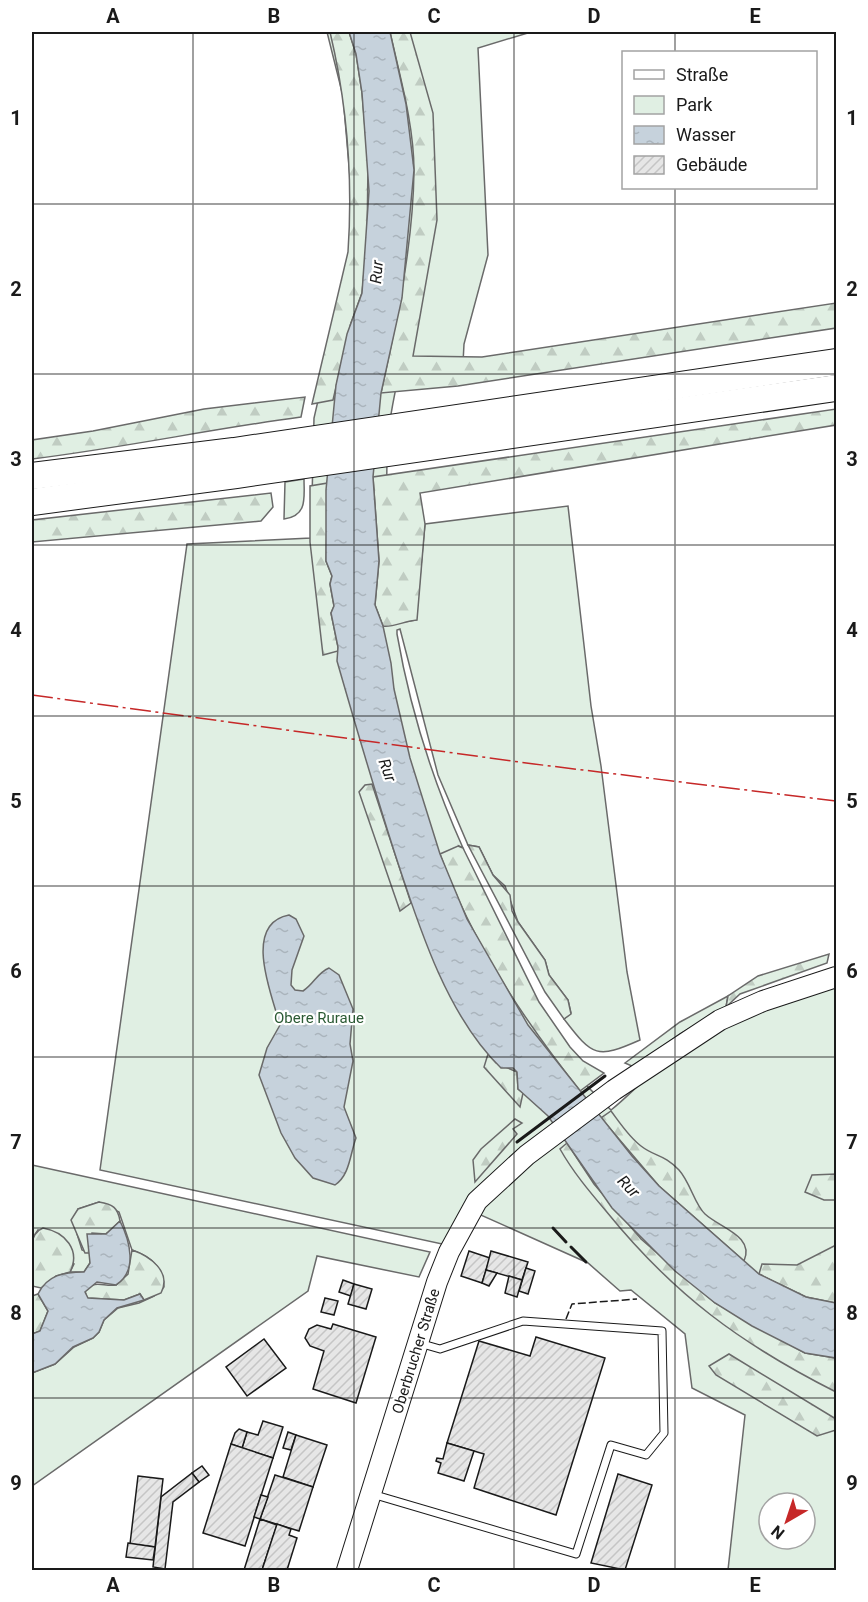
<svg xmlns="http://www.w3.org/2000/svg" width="868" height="1602" viewBox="0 0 868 1602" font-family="Roboto,sans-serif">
<defs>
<pattern id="forest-firs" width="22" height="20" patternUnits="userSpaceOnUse" patternTransform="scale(1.5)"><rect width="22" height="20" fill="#e0efe3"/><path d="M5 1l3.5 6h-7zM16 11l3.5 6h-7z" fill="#c0ccc2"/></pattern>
<pattern id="water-ripples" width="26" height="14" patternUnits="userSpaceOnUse" patternTransform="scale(1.5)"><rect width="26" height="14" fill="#c6d2dc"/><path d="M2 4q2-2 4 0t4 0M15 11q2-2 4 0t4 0" fill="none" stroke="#aab4bc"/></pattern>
<pattern id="building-hatch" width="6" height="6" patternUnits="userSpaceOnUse" patternTransform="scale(1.5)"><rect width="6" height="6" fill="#e6e6e6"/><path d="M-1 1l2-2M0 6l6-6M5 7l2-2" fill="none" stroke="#c5c5c5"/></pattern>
</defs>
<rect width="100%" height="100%" fill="#fff"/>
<!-- green -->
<g fill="#e0efe3" stroke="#6a6a6a" stroke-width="1.5" fill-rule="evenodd">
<path d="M327,32H531L478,48L488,255L464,344L463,363L400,365C397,386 391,408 389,429C383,491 390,561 397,623L416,620L425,524L568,506L591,706L601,766L627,972L640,1040C597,1059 593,1057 564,1019L571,1013L568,1000L549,975L545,960L518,922L505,886L493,875L479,847L468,845L438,775L400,629L397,630V634C410,709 432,779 463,848L459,846L485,916L586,1085L611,1110C625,1099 638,1085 652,1073C706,1028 770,1006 836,986V1570H728L745,1415L692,1388L685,1334L631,1290L620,1291L588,1263L481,1215L442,1244L100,1170L187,544L311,538L314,418L349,266L352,201L343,96ZM769,1503H805V1539H769Z"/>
<path d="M304,479C304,497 308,516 284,519L285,482Z"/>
<polygon points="728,996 726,1007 680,1034 634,1067 625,1063 680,1022"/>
<path d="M32,1165L430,1252L419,1277L317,1256L308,1291L32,1486V1373L55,1364L74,1347L93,1338L99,1332L104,1320L118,1308L139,1303L154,1296L164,1287C164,1267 149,1256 132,1250L119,1212L99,1202L78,1209L77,1234L82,1250L90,1253V1263L84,1272H70L74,1264L38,1230L32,1239Z"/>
</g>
<!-- forest -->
<g fill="url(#forest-firs)" stroke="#6a6a6a" stroke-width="1.5">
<path d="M330,32H349L356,54L362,93L368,163L367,241L362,293L351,323L333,400L312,404L348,252C353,178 347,104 330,32Z"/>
<path d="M390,32H410L433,113L437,220L413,356L482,357L836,303V328L458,386L381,393C397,320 413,246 414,171C414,125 400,77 390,32Z"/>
<path d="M305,397L301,417C211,429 122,448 32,459V440L93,431L204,409Z"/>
<path d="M836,409V425L420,493L425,524L417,620C405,621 391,628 383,626L375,605L379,561L373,477Z"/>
<polygon points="328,483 326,561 332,576 330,584 334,606 331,613 338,647 338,651 323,655 310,542 310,486"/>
<polygon points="271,493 273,507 261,521 32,542 32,520"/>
<polygon points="372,784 411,903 400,911 359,792 365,785"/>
<polygon points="468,845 479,847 493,875 510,895 512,911 518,922 545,960 549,975 568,1000 571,1014 564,1019 545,992"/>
<path d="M458,846L463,848L539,1002L570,1047L583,1061L604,1073L580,1091C522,1017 472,943 440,854Z"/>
<polygon points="829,954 827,963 740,994 726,1007 728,996 758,976"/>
<polygon points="488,1054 496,1063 517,1072 518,1089 523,1093 520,1107 484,1067"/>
<path d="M611,1111C620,1123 629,1137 641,1146C655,1157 664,1154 679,1170C690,1182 695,1205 705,1214C720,1228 755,1236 744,1261L659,1186L601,1118Z"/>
<polygon points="515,1119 522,1123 513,1129 517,1134 475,1182 473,1160 481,1149"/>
<path d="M567,1143L594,1184L641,1239L715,1303L805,1353L836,1358V1392C741,1344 674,1295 606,1211C589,1191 573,1172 560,1149Z"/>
<polygon points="836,1174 836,1200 824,1200 805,1192 812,1175"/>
<path d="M99,1202C113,1204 118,1208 120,1221L106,1234L92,1233L90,1253H85L71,1220L78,1209Z"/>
<path d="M43,1228C65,1232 81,1250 70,1272L56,1276L41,1288L32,1286C32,1270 24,1235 43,1228Z"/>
<polygon points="836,1245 836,1303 806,1297 759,1274 762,1264 797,1265"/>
<path d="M132,1250C150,1256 172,1272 161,1293L144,1300L140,1294L124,1300L87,1298L85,1291C95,1279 103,1287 116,1285L128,1274Z"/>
<polygon points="38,1294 48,1311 40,1331 32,1334 32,1296"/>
<polygon points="729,1354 836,1419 836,1430 817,1436 716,1375 709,1366"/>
</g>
<!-- water -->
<g fill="url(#water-ripples)" stroke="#6a6a6a" stroke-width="1.5">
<path d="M349,32H390L406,104L414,170L402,298L381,393L373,477L379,561L375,605L383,626L391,663L394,689L410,758L440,854L467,919L528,1025L632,1156L659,1186L759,1274L806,1297L836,1303V1358L805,1353L752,1326L715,1303L675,1271L612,1208L548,1116L518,1089L517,1072L513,1068H501C447,1016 419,927 396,857C375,792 356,727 337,661L338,647L331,613L334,606L330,584L332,576L326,561V490L336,385L347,334L362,293L369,191L362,93L356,54Z"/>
<path d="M289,915L296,919L304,936L292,970L291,985L295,990L303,991C314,984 317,973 329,968L339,975L353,1009L350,1044L353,1061L344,1107L356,1138C350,1154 350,1175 335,1185L313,1178L295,1158L281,1133L259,1075L267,1048L280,1025C273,998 241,924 289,915Z"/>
<path d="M120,1221C130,1241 138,1271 116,1285L97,1282L85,1292L88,1298L124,1300L140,1294L144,1300L117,1308L104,1320L99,1332L93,1338L73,1347L55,1364L32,1373V1334L40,1331L48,1311L38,1294C47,1275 64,1272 84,1272L90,1263L87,1234H106Z"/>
</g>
<!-- building -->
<g fill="url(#building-hatch)" stroke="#1a1a1a" stroke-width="1.5">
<polygon points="469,1251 490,1258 482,1283 461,1276"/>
<polygon points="491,1251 528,1262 522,1280 486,1270"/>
<polygon points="526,1268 535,1271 528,1294 519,1291"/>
<polygon points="486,1270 497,1273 489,1286 482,1283"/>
<polygon points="509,1276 522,1280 517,1297 505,1293"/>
<polygon points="343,1280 354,1284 351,1296 339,1292"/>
<polygon points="354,1284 372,1289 366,1309 348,1304"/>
<polygon points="325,1298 338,1301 334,1315 321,1312"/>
<polygon points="333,1324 376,1337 356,1403 313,1389 324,1351 310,1346 305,1338 309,1329 317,1325 331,1329"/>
<polygon points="536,1337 605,1358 556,1515 474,1488 484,1454 447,1443 479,1341 530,1356"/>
<polygon points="264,1339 286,1368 247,1396 226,1367"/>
<polygon points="263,1421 283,1427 273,1458 242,1448 247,1432 258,1435"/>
<polygon points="239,1429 247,1432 242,1448 231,1444 235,1433"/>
<polygon points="288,1432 296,1435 291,1450 283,1448"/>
<polygon points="296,1435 327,1445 313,1487 283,1477"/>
<polygon points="447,1443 474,1451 464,1481 438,1473 441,1463 436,1461 437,1458 443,1459"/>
<polygon points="231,1444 273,1458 245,1546 203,1533"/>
<polygon points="202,1466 209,1475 199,1482 192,1473"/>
<polygon points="192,1473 199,1482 173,1502 165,1569 153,1567 161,1497"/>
<polygon points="618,1474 652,1485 625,1570 591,1563"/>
<polygon points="275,1475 313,1487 299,1531 260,1519"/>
<polygon points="138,1476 163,1479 155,1547 130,1544"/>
<polygon points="261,1495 268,1497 260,1519 254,1517"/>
<polygon points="260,1519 277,1525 262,1570 244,1570"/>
<polygon points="277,1524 291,1529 289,1535 297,1538 287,1570 262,1570"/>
<polygon points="128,1543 155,1547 153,1560 126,1557"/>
</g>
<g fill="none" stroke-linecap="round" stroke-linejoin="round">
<defs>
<polyline id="lane" points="372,1494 576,1554 611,1445 646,1455 664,1433 662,1331 523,1321 440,1349 419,1343"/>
<polyline id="secondary" points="347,1570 437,1282 449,1252 477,1201 527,1155 614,1090 720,1020 763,1001 836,977"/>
<g id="highway">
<polyline points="32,476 234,451 836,362"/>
<polyline points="32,502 236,475 836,388"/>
</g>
</defs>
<!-- lane casing -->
<use href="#lane" stroke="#1a1a1a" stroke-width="9"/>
<!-- secondary casing -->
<use href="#secondary" stroke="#1a1a1a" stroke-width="22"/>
<!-- highway casing -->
<use href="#highway" stroke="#1a1a1a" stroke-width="28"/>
<!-- lane -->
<use href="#lane" stroke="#fff" stroke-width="7"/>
<!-- secondary -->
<use href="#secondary" stroke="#fff" stroke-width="20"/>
<!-- highway -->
<use href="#highway" stroke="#fff" stroke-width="26"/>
<!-- fence -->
<polyline stroke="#1a1a1a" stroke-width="1.5" stroke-dasharray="8 3" stroke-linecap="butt" points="566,1319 572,1304 637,1299"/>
<!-- wall -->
<g stroke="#1a1a1a" stroke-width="3">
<polyline points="517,1142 605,1076"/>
<polyline points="553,1228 566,1242"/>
<polyline points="571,1247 586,1262"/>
</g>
<!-- power -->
<polyline stroke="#c62828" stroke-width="1.5" stroke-dasharray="21 4.5 3 4.5" stroke-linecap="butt" points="32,695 534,764 836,801"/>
</g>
<!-- grid -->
<path fill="none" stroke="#1a1a1a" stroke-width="1.5" stroke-opacity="0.55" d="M193,32V1570M354,32V1570M514,32V1570M675,32V52M675,188V1570M32,204H836M32,374H836M32,545H836M32,716H836M32,886H836M32,1057H836M32,1228H836M32,1398H836"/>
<g text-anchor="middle" stroke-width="4.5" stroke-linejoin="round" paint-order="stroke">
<!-- park labels -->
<g font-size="15" fill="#2b5a34" stroke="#fff">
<text x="319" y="1023">Obere Ruraue</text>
</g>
<!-- street labels -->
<g font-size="15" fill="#1a1a1a" stroke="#fff">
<text transform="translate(416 1351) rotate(-73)" y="5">Oberbrucher Straße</text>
</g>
<!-- water labels -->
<g font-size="16" font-style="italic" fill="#1a1a1a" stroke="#fff">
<text transform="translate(376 272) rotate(-85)" y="6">Rur</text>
<text transform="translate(388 770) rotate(70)" y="6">Rur</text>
<text transform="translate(629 1186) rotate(46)" y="6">Rur</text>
</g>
</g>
<!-- border -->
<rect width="868" height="1602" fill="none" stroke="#ffffff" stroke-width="66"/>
<!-- legend -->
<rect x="622" y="51" width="195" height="138" fill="#ffffff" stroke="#a3a3a3" stroke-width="1.5"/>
<rect x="634" y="70" width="30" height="9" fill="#ffffff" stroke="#a3a3a3" stroke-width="1.5"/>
<text x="676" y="81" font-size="18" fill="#1a1a1a">Straße</text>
<rect x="634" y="96" width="30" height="18" fill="#e0efe3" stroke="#a3a3a3" stroke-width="1.5"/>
<text x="676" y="111" font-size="18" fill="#1a1a1a">Park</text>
<rect x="634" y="126" width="30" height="18" fill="url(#water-ripples)" stroke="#a3a3a3" stroke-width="1.5"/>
<text x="676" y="141" font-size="18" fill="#1a1a1a">Wasser</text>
<rect x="634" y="156" width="30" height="18" fill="url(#building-hatch)" stroke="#a3a3a3" stroke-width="1.5"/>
<text x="676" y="171" font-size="18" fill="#1a1a1a">Gebäude</text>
<!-- north arrow -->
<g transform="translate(787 1521) rotate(219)"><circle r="28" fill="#ffffff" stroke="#a3a3a3" stroke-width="1.5"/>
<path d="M0-4.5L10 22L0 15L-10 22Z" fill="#c62828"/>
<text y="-9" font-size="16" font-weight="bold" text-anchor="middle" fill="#1a1a1a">N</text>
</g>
<rect x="33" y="33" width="802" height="1536" fill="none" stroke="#1a1a1a" stroke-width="2"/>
<g font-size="20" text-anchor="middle" font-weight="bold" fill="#1a1a1a">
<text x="113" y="23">A</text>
<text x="274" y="23">B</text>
<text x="434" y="23">C</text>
<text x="594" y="23">D</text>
<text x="755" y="23">E</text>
<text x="16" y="125">1</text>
<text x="852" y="125">1</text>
<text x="16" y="296">2</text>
<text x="852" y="296">2</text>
<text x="16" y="466">3</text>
<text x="852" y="466">3</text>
<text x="16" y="637">4</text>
<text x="852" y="637">4</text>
<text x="16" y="808">5</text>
<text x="852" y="808">5</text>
<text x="16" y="978">6</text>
<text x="852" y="978">6</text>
<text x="16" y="1149">7</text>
<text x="852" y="1149">7</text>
<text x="16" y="1320">8</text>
<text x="852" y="1320">8</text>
<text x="16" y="1490">9</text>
<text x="852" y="1490">9</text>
<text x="113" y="1592">A</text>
<text x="274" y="1592">B</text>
<text x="434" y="1592">C</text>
<text x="594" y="1592">D</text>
<text x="755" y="1592">E</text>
</g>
</svg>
